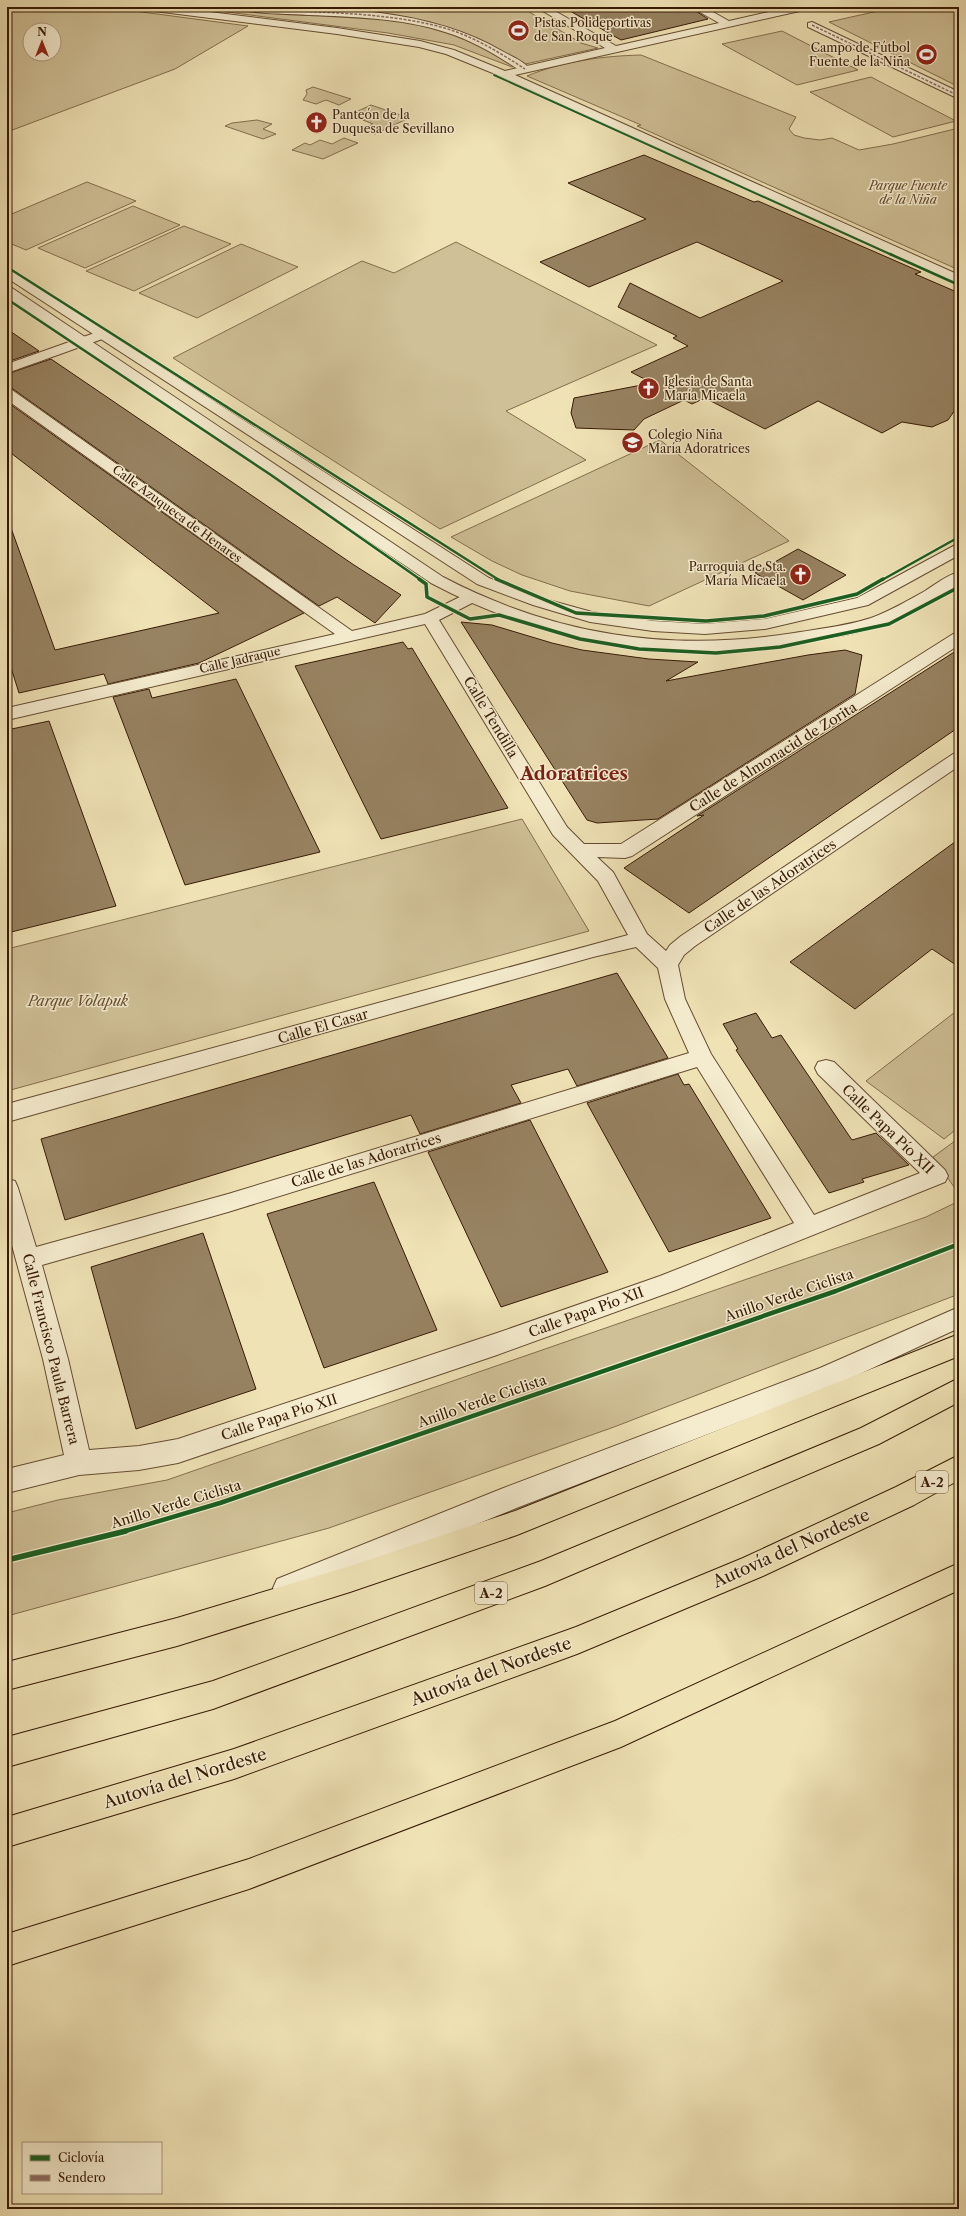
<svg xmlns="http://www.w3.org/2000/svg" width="966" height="2216" viewBox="0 0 966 2216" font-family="'Libre Caslon Text',serif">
<rect width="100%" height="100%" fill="#efe2b5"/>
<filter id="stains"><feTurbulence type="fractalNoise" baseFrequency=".005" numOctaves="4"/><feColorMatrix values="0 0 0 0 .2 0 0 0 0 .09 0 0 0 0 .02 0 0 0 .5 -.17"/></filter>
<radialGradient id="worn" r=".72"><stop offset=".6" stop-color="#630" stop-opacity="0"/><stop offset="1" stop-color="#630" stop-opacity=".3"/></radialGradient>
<!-- green -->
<g fill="#d0c097" stroke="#846d4e" fill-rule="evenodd">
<path d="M7,7H104L248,26L175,69L7,132ZM30,30H54V54H30Z"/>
<polygon points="189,7 521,7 581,43 598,48 512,67 454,45 388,33"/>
<polygon points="896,7 959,7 959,87 829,22"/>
<polygon points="782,31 858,70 797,85 722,44"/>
<path d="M641,55L796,117L789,129L794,135L804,138L820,140L832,138L859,150L893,144L959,128V270L637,126L641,125L527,76C563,61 603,56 641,55Z"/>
<polygon points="871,77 956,121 893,137 810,92"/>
<polygon points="313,87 351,99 339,105 326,100 316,104 303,100 307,94 306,90"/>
<polygon points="371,105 409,118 375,134 361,130 373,124 363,120 372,115 358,111"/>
<polygon points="257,120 272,124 263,129 276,134 263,139 225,126 232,123"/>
<polygon points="344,138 358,143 323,159 292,150 305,143 310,145 320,140 332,144"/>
<polygon points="87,182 136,201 26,250 7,242 7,216"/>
<polygon points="133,206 180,225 85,268 38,248"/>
<polygon points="184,226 231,244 134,291 86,271"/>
<polygon points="456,242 657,345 506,411 586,460 440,529 173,358 362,261 394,273"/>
<polygon points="241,244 298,267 197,318 139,293"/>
<polygon points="660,440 789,541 649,606 570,591 522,575 492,561 451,537"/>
<polygon points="522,819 589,931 7,1091 7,949"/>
<polygon points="959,1009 959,1127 944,1139 866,1081"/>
<polygon points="959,1138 959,1194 933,1157"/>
<polygon points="959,1201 959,1294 614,1427 329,1528 7,1616 7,1513 58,1500 167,1480 926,1217"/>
</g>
<!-- building -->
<g fill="#978261" stroke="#371a05">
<polygon points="563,7 690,7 708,19 621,40"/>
<polygon points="644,155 754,202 758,201 921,272 915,274 959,293 959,404 948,420 932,427 902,422 882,433 818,401 765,429 705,398 692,404 684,400 644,419 634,430 576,428 571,413 574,398 652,383 631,372 688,346 673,338 677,336 618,307 630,283 700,318 783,281 697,242 589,287 540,262 646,219 568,183"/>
<polygon points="7,329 39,351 7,362"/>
<polygon points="51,359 354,565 401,595 375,623 337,597 319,606 13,389 7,388 7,374"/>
<polygon points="7,402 304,613 199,663 108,684 104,674 19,693 7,655 7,528 11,528 55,650 219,613 7,450"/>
<polygon points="798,549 846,575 803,600 755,573"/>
<polygon points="461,622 492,625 552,643 582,650 649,659 698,662 666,681 808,655 845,650 862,655 855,694 658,819 597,823 587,820"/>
<polygon points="403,642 408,649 412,648 508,808 381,839 295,666"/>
<polygon points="959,649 959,727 689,913 624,868 704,815 697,816"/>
<polygon points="236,679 320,852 185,885 113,697 149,689 152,698"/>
<polygon points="49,721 116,906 7,933 7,730"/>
<polygon points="959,839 959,967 932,949 855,1009 790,962"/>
<polygon points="617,973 668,1058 577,1086 568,1069 511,1085 521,1103 420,1134 411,1115 65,1220 41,1139"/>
<polygon points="756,1013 772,1038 781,1035 852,1140 876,1133 909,1165 862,1179 864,1182 829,1193 736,1050 738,1049 723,1024"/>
<polygon points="678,1074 684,1085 689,1084 771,1218 669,1252 587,1103"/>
<polygon points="530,1120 608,1272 501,1307 428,1152"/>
<polygon points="374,1182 437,1330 324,1368 267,1214"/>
<polygon points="203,1233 256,1389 136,1429 91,1267"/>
</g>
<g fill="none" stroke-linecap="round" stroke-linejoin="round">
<defs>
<g id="pedestrian">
<path d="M237,7C325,7 425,6 502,51C511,56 524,61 530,69L525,72L521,71C498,56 472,40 445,32C402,18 354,17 309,15C297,14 244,14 237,7Z"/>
<polygon points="812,22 959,92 959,99 808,27 808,23"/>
</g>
<g id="minor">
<polygon points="141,7 170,7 337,28 420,41 454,50 505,71 605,48 536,7 548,7 616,46 719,23 691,7 704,7 729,21 791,7 809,7 804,10 515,75 959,275 959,284 500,76 446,54 419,47 337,34 146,10"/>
<polygon points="103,330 108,331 110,334 108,337 7,373 7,364"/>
<path d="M7,389L12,390L352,631L425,614L464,595H476L478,598L476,601L439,620L567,827L584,844H621L953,634L959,633V645L632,856L625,858L597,857L613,872L647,934L666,951L670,945L681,936L953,754L959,752V766L695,946L684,955L678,965L685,999L711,1054L814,1215L920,1173L818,1074L815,1068L818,1062L826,1060L834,1062L945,1170L948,1176L945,1182L676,1290L497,1355L178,1463L139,1470L79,1475L7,1493V1469L64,1455L43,1359L7,1227V1179L15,1181L18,1188L36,1247L228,1194L689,1053L665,999L658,968L636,947L593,957L7,1122V1104L628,935L598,881L553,835L425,624L7,720V708L335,634L7,400ZM697,1067L794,1223L660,1276L497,1333L178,1439L139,1446L89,1450L68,1359L42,1265L228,1212Z"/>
<polygon points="959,1307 959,1328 838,1384 519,1507 287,1601 277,1597 273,1588 277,1579 501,1489 820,1368"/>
</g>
<g id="tertiary">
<polygon points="7,268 489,578 545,599 592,612 653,621 705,624 765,619 857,598 959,543 959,555 868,605 765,629 705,634 653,631 590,622 533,605 477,584 7,278"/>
<path d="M7,287L12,288L443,577C554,635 669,653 794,633C819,629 846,626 871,618C890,611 907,601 925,591C936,584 947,575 959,572V584C935,598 911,614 885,624C858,634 828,638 799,643C669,664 548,645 431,583L7,297Z"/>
</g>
<g id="motorway">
<polygon points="959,1334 959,1356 517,1535 350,1592 177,1646 7,1690 7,1662 177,1618 350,1566 515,1511"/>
<polygon points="959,1378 959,1402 879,1444 545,1586 213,1709 7,1767 7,1737 213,1681 541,1561 861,1428"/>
<polygon points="959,1455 959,1480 914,1505 763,1576 577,1654 234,1779 7,1847 7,1817 234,1749 576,1627 743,1558 896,1487"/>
<polygon points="959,1563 959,1590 621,1747 249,1889 7,1966 7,1934 249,1859 615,1721"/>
</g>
</defs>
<!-- pedestrian casing -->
<use href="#pedestrian" stroke="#654c31" stroke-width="2"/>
<!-- minor casing -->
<use href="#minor" stroke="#654c31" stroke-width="2"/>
<!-- tertiary casing -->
<use href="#tertiary" stroke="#654c31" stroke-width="2"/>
<!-- motorway casing -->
<use href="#motorway" stroke="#371a05" stroke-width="2"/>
<!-- pedestrian -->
<use href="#pedestrian" fill="#f5eccf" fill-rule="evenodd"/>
<!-- minor -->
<use href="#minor" fill="#f5eccf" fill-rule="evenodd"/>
<!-- tertiary -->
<use href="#tertiary" fill="#f5eccf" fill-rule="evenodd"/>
<!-- motorway -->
<use href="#motorway" fill="#efe2b5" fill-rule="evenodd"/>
<!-- quiet -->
<g stroke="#8d6e63" stroke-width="1.5" stroke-dasharray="3 1.5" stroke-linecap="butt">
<path d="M242,7C308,14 377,10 441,27C471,35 499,52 525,69"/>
<polyline points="812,25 959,96"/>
</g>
<defs>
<polyline id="cycleway-far4" points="494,75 892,255"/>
<g id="cycleway-far3">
<polyline points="890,254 959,285"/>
<polyline points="7,267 499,580"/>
<polyline points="7,299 271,475 421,580"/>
<polyline points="882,580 959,537"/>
</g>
<g id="cycleway-far2">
<polyline points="419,579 426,584 427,597 470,619 499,615 580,639 639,649 716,653 780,647 889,624 959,587"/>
<polyline points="496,579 576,613 706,621 764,616 857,594 883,579"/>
</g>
<polyline id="cycleway-far1" points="122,1532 220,1503 836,1291 959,1244"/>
<polyline id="cycleway" points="7,1560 126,1531"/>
</defs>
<!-- cycleway-far4 casing -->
<use href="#cycleway-far4" stroke="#f5eccf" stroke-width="3.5"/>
<!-- cycleway-far3 casing -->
<use href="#cycleway-far3" stroke="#f5eccf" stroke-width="4"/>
<!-- cycleway-far2 casing -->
<use href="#cycleway-far2" stroke="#f5eccf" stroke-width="5.5"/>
<!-- cycleway-far1 casing -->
<use href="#cycleway-far1" stroke="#f5eccf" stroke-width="7"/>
<!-- cycleway casing -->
<use href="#cycleway" stroke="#f5eccf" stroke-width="8"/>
<!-- cycleway-far4 -->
<use href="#cycleway-far4" stroke="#1b5e20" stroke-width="2"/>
<!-- cycleway-far3 -->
<use href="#cycleway-far3" stroke="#1b5e20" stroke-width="2.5"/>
<!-- cycleway-far2 -->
<use href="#cycleway-far2" stroke="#1b5e20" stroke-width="3.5"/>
<!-- cycleway-far1 -->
<use href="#cycleway-far1" stroke="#1b5e20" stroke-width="4.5"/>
<!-- cycleway -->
<use href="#cycleway" stroke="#1b5e20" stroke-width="5.5"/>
</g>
<!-- icons -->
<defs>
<symbol id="stadium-disc" viewBox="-11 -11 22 22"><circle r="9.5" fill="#8f2418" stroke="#f5eccf"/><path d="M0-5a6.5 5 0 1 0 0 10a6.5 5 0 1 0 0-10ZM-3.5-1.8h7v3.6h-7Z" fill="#fff"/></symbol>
<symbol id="church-disc" viewBox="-11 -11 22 22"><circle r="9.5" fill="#8f2418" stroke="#f5eccf"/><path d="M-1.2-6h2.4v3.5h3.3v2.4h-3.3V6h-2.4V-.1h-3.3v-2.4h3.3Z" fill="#fff"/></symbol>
<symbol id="school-disc" viewBox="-11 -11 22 22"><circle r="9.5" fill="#8f2418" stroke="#f5eccf"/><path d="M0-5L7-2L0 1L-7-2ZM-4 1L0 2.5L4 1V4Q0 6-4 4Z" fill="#fff"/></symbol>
</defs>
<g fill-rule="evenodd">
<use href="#stadium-disc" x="506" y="18" width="25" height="25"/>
<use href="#stadium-disc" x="914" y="42" width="25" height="25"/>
<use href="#church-disc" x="304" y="110" width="25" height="25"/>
<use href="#church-disc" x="636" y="376" width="25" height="25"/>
<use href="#school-disc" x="620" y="430" width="25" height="25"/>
<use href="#church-disc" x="788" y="562" width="25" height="25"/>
</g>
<g text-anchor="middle" stroke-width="3" stroke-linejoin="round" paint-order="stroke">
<!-- far-poi labels -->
<g font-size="12" fill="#371a05" stroke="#f5eccf" text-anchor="start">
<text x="534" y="27">Pistas Polideportivas<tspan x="534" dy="14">de San Roque</tspan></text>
<text x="910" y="52" text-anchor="end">Campo de Fútbol<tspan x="910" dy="14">Fuente de la Niña</tspan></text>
<text x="332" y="119">Panteón de la<tspan x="332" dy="14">Duquesa de Sevillano</tspan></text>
<text x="664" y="386">Iglesia de Santa<tspan x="664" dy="14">María Micaela</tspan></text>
<text x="648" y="439">Colegio Niña<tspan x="648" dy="14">María Adoratrices</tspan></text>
<text x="786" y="571" text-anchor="end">Parroquia de Sta.<tspan x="786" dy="14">María Micaela</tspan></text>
</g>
<!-- far-park labels -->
<g font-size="12" font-style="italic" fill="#654c31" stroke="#f5eccf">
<text x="908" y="190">Parque Fuente<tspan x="908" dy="14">de la Niña</tspan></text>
</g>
<!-- far-street labels -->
<g font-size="12" fill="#371a05" stroke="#f5eccf">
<text transform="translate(177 514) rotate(36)" y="4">Calle Azuqueca de Henares</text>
<text transform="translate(240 660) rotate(-13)" y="4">Calle Jadraque</text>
</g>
<!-- shield labels -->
<g fill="#f5eccf" stroke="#705942" stroke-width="1">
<rect x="916" y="1471" width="32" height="22" rx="3"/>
<rect x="475" y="1582" width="32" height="22" rx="3"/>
</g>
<g font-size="13" font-weight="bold" fill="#371a05">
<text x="932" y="1487">A-2</text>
<text x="491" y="1598">A-2</text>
</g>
<!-- street labels -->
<g font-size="14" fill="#371a05" stroke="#f5eccf">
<text transform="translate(491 717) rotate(59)" y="5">Calle Tendilla</text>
<text transform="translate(773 757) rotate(-32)" y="5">Calle de Almonacid de Zorita</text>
<text transform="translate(770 886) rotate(-34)" y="5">Calle de las Adoratrices</text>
<text transform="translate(323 1026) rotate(-16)" y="5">Calle El Casar</text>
<text transform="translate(888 1129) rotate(44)" y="5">Calle Papa Pío XII</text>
<text transform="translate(366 1160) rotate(-17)" y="5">Calle de las Adoratrices</text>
<text transform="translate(789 1295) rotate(-19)" y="5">Anillo Verde Ciclista</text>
<text transform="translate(586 1312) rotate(-20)" y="5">Calle Papa Pío XII</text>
<text transform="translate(51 1349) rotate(76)" y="5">Calle Francisco Paula Barrera</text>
<text transform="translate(482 1401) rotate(-19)" y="5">Anillo Verde Ciclista</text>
<text transform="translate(279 1417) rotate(-18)" y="5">Calle Papa Pío XII</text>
<text transform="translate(176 1504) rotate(-17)" y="5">Anillo Verde Ciclista</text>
</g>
<!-- park labels -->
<g font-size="14" font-style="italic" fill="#654c31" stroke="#f5eccf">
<text x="78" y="1006">Parque Volapuk</text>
</g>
<!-- near-street labels -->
<g font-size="17" fill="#371a05" stroke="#f5eccf">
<text transform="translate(791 1548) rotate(-24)" y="6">Autovía del Nordeste</text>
<text transform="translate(491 1671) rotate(-20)" y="6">Autovía del Nordeste</text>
<text transform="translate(185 1778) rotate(-17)" y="6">Autovía del Nordeste</text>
</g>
<!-- district labels -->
<g font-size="18" font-weight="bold" fill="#7a1f14" stroke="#f5eccf">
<text x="574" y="780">Adoratrices</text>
</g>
</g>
<!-- margin -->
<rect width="966" height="2216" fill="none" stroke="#efe2b5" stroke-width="24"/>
<rect x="8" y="8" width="950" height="2200" fill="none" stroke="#371a05" stroke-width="2"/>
<rect x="12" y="12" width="942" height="2192" fill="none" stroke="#371a05"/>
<!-- legend -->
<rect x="22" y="2142" width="140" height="52" fill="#f5eccf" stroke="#a9987e"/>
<rect x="30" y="2155" width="20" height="6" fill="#1b5e20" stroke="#a9987e"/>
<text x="58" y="2162" font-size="12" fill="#371a05">Ciclovía</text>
<rect x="30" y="2175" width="20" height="6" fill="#8d6e63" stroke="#a9987e"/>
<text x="58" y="2182" font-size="12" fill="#371a05">Sendero</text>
<!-- north arrow -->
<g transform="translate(42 42)"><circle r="19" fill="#f5eccf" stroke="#a9987e"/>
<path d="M0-3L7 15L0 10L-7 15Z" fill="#8f2418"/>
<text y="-6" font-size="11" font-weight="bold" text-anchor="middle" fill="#371a05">N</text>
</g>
<rect width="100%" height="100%" filter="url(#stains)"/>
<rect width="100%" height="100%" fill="url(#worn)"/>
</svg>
